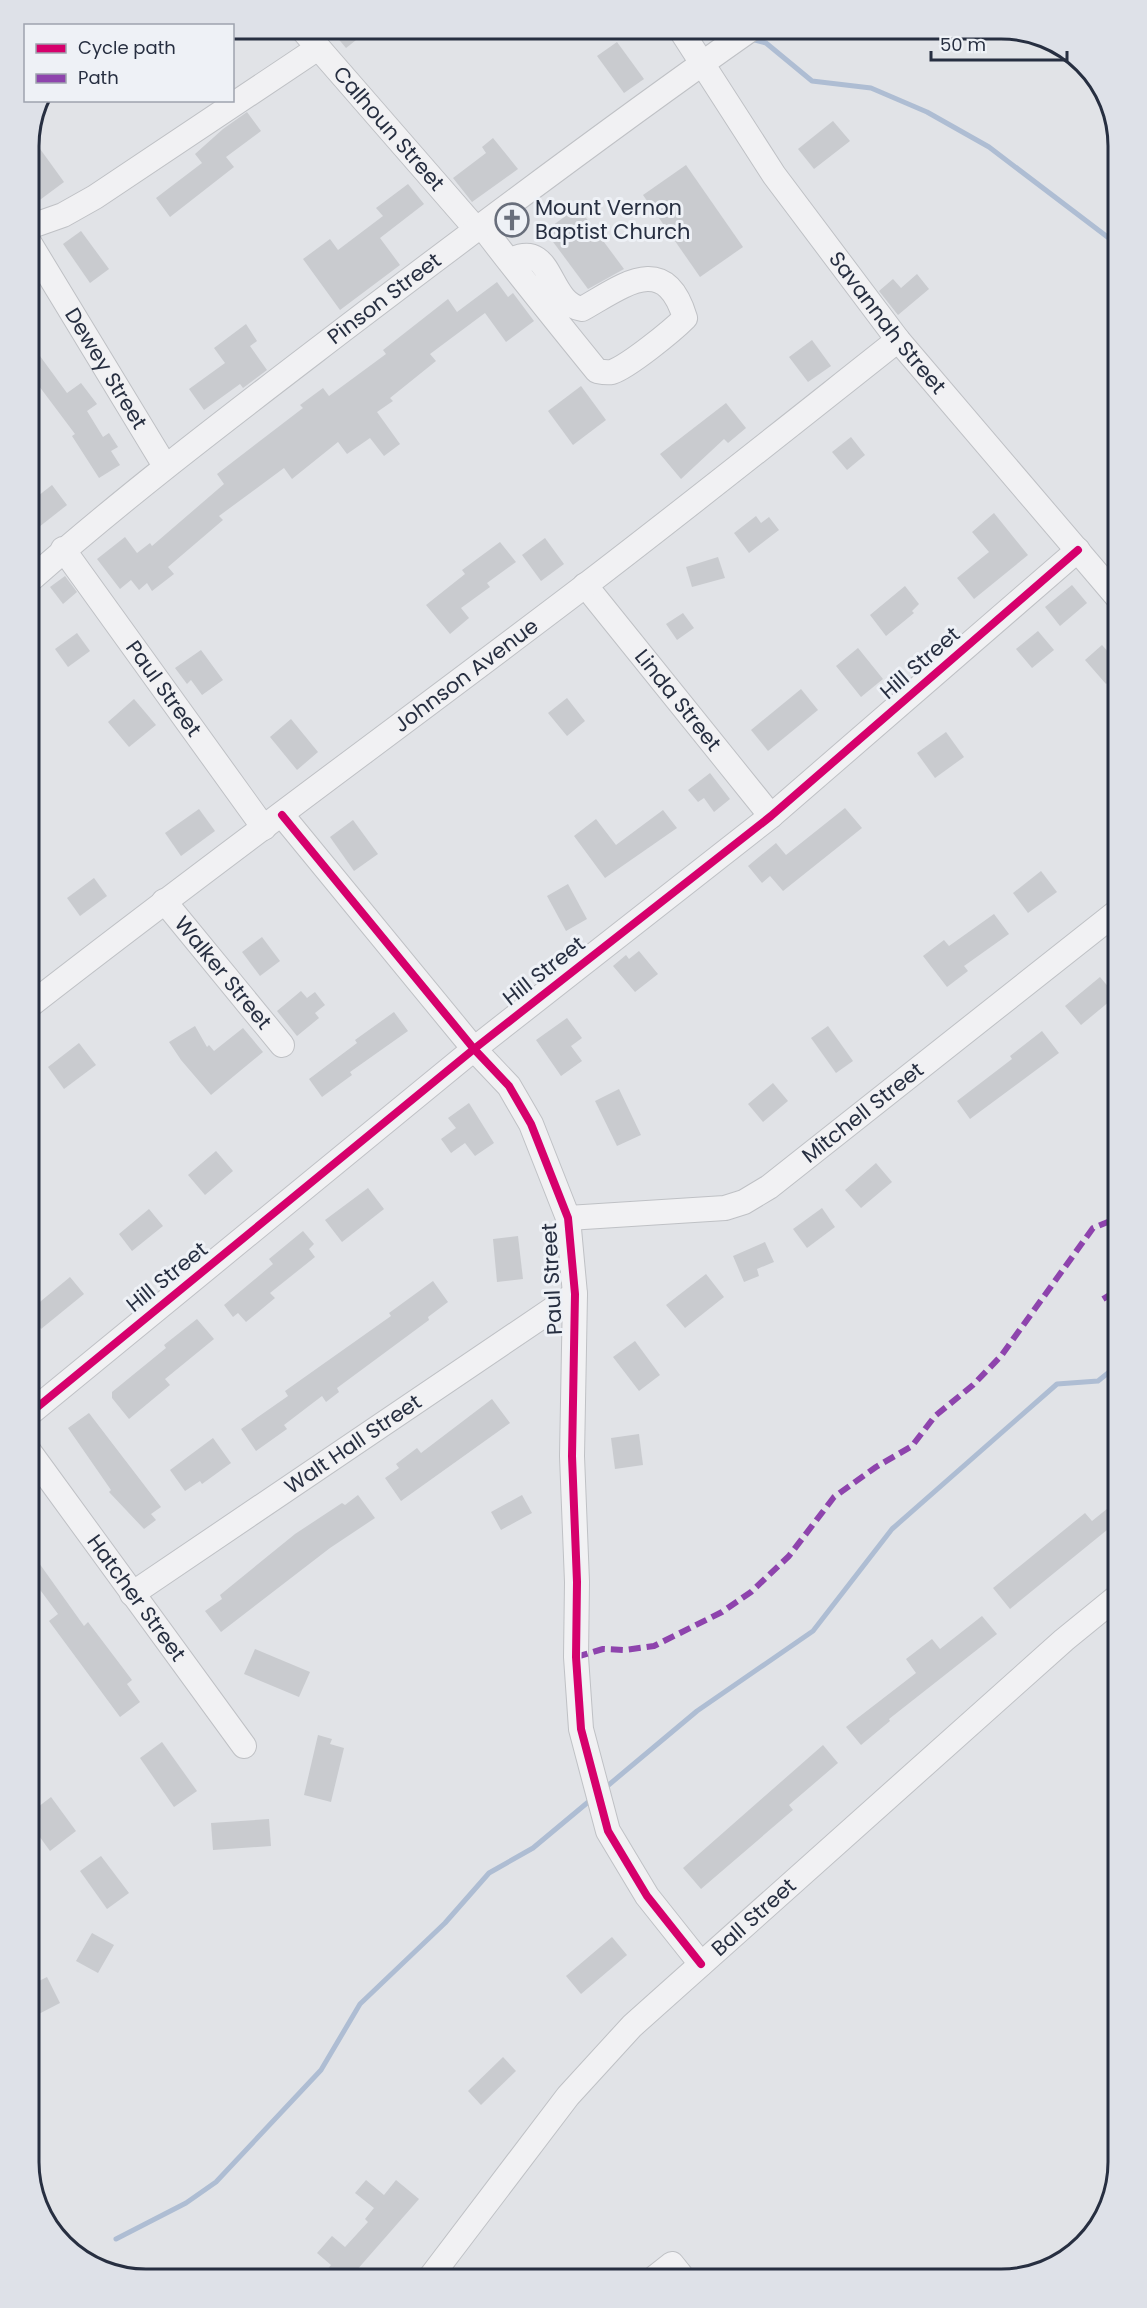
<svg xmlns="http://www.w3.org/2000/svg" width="1147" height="2308" viewBox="0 0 1147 2308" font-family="Poppins,sans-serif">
<rect width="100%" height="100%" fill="#e1e3e7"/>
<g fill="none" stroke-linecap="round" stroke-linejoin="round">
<!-- stream -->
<g stroke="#aebdd3" stroke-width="5">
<polyline points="591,29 600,32 651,29"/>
<polyline points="694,29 731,34"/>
<polyline points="751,39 766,43 812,81 871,88 927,112 989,147 1118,245"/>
<polyline points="605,1788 697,1711 813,1631 892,1529 1057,1384 1098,1381 1118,1365"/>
<polyline points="116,2239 186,2203 216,2182 321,2070 360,2004 445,1923 489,1873 533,1848 593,1798"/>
</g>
</g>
<!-- building -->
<g fill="#c9cbcf">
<polygon points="330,29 370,29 346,48"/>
<polygon points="617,42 644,79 624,93 597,56"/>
<polygon points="247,112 261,131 226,157 234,167 170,217 156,198 202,163 195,154 223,129"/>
<polygon points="833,121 850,141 814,169 798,149"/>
<polygon points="30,135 64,182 29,208 29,139"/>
<polygon points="493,138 518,169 472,202 453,178 486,153 482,147"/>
<polygon points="686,165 743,247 700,277 643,195"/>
<polygon points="408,184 424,204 380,238 400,265 340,310 303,259 330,239 338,250 383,216 376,208"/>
<polygon points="578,207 624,269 588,289 545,231"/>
<polygon points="81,231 109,269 90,283 63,244"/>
<polygon points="917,274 929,289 898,315 879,291 893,279 901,288"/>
<polygon points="497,282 508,297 513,293 534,321 506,342 485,313 430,354 436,361 390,398 393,401 377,412 400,444 384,456 370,438 347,454 338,442 292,479 284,468 219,516 223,520 168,567 174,574 152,591 147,583 139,590 131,580 120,589 97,559 125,537 137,553 150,543 152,546 224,484 217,474 303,408 300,405 323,388 329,396 386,354 383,350 448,299 457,312"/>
<polygon points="246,324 257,341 250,346 267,370 243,388 240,384 204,410 189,389 225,363 214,348"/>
<polygon points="812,340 831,366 808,382 789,357"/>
<polygon points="29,341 67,393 81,383 97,404 87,411 103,437 109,433 118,447 111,451 120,465 99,478 72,436 75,434 39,386 36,388 29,379"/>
<polygon points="581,386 606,420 573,445 548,411"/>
<polygon points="726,403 746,428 728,443 724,439 681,479 660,454"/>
<polygon points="851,437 865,455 847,470 832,452"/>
<polygon points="52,485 67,505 39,527 29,514 29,503"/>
<polygon points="994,513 1028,555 974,599 957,578 989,552 972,532"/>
<polygon points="756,516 761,523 769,517 779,530 749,553 734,533"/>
<polygon points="545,538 564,564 541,581 522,555"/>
<polygon points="500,542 516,562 487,583 490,587 461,608 469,618 450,634 426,605 465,574 462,570"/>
<polygon points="718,557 725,578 692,587 686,567"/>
<polygon points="65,576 77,592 63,604 50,587"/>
<polygon points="1072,585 1087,603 1060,626 1045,607"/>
<polygon points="905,586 919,604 912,611 914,613 886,636 870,615"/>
<polygon points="683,613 694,628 677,640 666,624"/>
<polygon points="1038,631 1054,650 1032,668 1016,649"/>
<polygon points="77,633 90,651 68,667 55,649"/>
<polygon points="1102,645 1119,664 1119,673 1106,684 1085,660"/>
<polygon points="858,648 883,679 861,697 836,666"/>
<polygon points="201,650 223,680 202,695 191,680 187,684 175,668"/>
<polygon points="801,689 818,710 768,751 751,730"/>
<polygon points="567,698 585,721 567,736 548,713"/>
<polygon points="134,699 156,725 129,747 108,722"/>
<polygon points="291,719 318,752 297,770 270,737"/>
<polygon points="946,732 964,757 935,778 917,753"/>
<polygon points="710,773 730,799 714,812 704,798 698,802 688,790"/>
<polygon points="845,808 862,828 783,891 770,876 762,883 748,866 776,843 786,855"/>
<polygon points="199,809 215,831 181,856 165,833"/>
<polygon points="663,810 677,828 605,878 574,836 596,819 616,845"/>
<polygon points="353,820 378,854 354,871 330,837"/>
<polygon points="1041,871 1057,892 1028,913 1013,893"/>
<polygon points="94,878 107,896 80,916 67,898"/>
<polygon points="568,884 587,919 566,931 547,896"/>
<polygon points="994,914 1009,934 964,966 968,971 947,987 923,956 944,940 949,946"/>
<polygon points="262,937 280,961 260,976 242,952"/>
<polygon points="639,951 658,974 635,992 613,966 626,955 629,959"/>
<polygon points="1100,977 1116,996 1081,1025 1065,1006"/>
<polygon points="301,991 307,998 315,992 325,1005 315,1013 319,1018 297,1036 277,1011"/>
<polygon points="394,1012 408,1031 350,1072 352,1075 322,1097 309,1079 357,1043 355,1040"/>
<polygon points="567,1018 582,1038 571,1046 582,1061 561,1076 536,1040"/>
<polygon points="195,1026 207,1047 209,1045 214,1051 243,1028 263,1052 211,1095 181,1060 169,1042"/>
<polygon points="828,1026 853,1061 836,1073 811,1038"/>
<polygon points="1042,1031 1059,1053 970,1119 957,1101 1012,1059 1010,1056"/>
<polygon points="79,1043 96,1065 64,1089 48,1067"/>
<polygon points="773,1083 788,1101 763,1122 748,1104"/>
<polygon points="619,1089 641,1135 617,1146 595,1101"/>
<polygon points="469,1103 494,1143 475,1156 465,1143 451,1153 441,1139 456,1128 448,1118"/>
<polygon points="216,1151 233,1171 205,1195 188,1175"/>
<polygon points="876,1163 892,1182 861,1208 845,1190"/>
<polygon points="368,1188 384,1209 342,1242 325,1220"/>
<polygon points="822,1208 835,1227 807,1248 793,1229"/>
<polygon points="149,1209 163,1226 132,1251 119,1234"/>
<polygon points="303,1231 314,1244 309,1249 315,1257 270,1293 275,1298 246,1322 238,1313 233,1317 224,1305 273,1264 269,1259"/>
<polygon points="518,1236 523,1279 497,1282 493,1239"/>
<polygon points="765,1242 774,1262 757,1269 759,1276 744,1282 733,1256"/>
<polygon points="706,1274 724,1297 685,1328 666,1305"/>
<polygon points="70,1277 84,1294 41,1329 29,1311"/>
<polygon points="433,1281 448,1302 428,1317 429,1320 337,1388 339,1392 326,1402 322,1396 284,1425 287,1429 256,1451 241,1429 288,1396 285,1391 391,1316 389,1313"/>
<polygon points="197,1319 214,1339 165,1379 170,1385 129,1419 112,1398 112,1392 166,1348 164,1345"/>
<polygon points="635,1341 660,1375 639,1391 613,1357"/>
<polygon points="492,1399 510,1423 401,1501 385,1478 399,1468 396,1464 417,1448 421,1453"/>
<polygon points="89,1413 161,1507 151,1514 156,1520 144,1529 109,1492 111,1490 68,1428"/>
<polygon points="639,1434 643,1465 615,1469 611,1438"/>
<polygon points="213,1438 231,1463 202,1484 200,1481 185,1491 170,1470"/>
<polygon points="358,1495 375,1518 330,1548 221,1632 205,1611 222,1599 220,1595 295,1534 342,1503 345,1505"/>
<polygon points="522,1495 532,1513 501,1530 491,1512"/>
<polygon points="1118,1500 1118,1521 1010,1609 993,1588 1085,1513 1092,1521"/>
<polygon points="29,1549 84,1626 88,1622 132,1680 127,1684 140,1702 120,1717 49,1621 58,1614 38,1587 29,1594"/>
<polygon points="982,1616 997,1634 889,1719 890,1721 861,1745 846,1727 916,1673 906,1659 932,1639 940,1649"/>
<polygon points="255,1649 310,1672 299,1697 244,1674"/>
<polygon points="318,1735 332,1739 330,1744 344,1748 331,1802 304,1795"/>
<polygon points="162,1742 197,1791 174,1807 140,1758"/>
<polygon points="823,1745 838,1763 789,1805 793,1810 701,1889 683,1868"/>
<polygon points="51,1797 76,1831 50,1851 29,1822 29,1814"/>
<polygon points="269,1819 271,1846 213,1850 211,1823"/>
<polygon points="101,1856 129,1893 107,1909 80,1871"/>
<polygon points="92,1933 114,1945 98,1973 76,1961"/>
<polygon points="612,1937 627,1955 581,1994 566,1976"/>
<polygon points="47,1977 60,2003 29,2019 29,1986"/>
<polygon points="503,2057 516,2071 481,2105 468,2091"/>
<polygon points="366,2180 384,2195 396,2180 419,2199 349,2279 334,2279 325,2272 331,2265 317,2253 332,2236 345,2247 368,2222 365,2219 374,2208 355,2193"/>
</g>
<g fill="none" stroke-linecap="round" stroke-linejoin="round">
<defs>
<g id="minor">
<path id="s1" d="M302,29L476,229"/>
<path id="s2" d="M680,29L774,175L898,340L1118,598"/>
<path d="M481,225C519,275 558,323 597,371C602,372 607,373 612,372C629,366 672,331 685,318C665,251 623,286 582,309C546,303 554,237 509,261"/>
<polyline points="29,227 63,215 95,197 318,48"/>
<path id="s3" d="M29,242L165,466"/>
<path id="s4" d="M63,549L264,828"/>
<path id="s5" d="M29,581C130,492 236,412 343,330C477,228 613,126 751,29"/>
<path id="s6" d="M585,585L771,816"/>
<polyline points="282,815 474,1049 509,1086 531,1124 568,1218 575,1294 572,1456 577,1582 576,1657 581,1729 608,1831 647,1896 701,1964"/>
<path id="s7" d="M164,901L282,1045"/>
<path id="s8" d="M29,1006C211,864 398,728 582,588C688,507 793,423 898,340"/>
<path id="s9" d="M568,1218L725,1208L744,1202L769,1187L1118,911"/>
<polyline points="29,1414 474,1049 771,816 1078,550"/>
<path id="s10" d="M29,1451L244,1746"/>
<path id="s11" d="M132,1594L575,1294"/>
<path id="s12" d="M429,2279L568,2096L632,2026L1064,1640L1118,1596"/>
<polyline points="653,2279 672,2264 684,2279"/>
</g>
</defs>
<!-- minor casing -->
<use href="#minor" stroke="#bfc1c5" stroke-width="26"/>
<!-- minor -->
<use href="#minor" stroke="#f1f1f3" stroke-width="24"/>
<!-- quiet -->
<g stroke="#8e44ad" stroke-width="6" stroke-dasharray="12 6" stroke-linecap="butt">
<polyline points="1103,1299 1118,1290"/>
<polyline points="576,1657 603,1649 625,1650 654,1646 722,1612 751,1592 789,1556 834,1497 876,1467 912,1446 935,1416 973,1385 1001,1356 1093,1228 1118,1218"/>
</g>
<defs>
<g id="cycleway">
<polyline points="282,815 474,1049 509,1086 531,1124 568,1218 575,1294 572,1456 577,1582 576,1657 581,1729 608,1831 647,1896 701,1964"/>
<polyline points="29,1414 474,1049 771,816 1078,550"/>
</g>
</defs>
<!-- cycleway casing -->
<use href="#cycleway" stroke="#eef1f6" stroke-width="11"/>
<!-- cycleway -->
<use href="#cycleway" stroke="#d6006c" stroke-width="8"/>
</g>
<!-- icons -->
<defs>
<symbol id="church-ring" viewBox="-11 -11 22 22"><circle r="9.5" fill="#eef1f6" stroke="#686e7b" stroke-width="1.5"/><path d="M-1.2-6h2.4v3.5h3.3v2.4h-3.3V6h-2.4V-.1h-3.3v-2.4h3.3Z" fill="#686e7b"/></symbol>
</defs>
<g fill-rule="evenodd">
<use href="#church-ring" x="493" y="201" width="38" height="38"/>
</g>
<g text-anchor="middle" stroke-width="6" stroke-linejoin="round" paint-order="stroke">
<!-- street labels -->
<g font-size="21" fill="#272f41" stroke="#eef1f6">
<text dy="7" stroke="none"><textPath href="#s1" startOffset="132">Calhoun Street</textPath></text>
<text dy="7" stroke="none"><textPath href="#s5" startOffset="454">Pinson Street</textPath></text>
<text dy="7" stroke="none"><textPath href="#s2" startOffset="360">Savannah Street</textPath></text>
<text dy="7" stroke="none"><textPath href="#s3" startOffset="148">Dewey Street</textPath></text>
<text transform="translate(920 663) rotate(-41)" y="7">Hill Street</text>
<text dy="7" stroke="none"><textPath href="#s8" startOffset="548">Johnson Avenue</textPath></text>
<text dy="7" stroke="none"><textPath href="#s4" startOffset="172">Paul Street</textPath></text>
<text dy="7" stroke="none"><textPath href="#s6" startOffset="148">Linda Street</textPath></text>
<text transform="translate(544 971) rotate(-38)" y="7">Hill Street</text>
<text dy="7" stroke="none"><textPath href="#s7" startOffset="93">Walker Street</textPath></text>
<text dy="7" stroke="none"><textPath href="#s9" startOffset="326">Mitchell Street</textPath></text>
<text transform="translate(167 1277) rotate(-39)" y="7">Hill Street</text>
<text transform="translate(552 1279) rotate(-93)" y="7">Paul Street</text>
<text dy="7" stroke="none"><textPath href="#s11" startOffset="267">Walt Hall Street</textPath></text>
<text dy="7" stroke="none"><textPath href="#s10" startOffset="182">Hatcher Street</textPath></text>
<text dy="7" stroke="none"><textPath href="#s12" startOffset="488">Ball Street</textPath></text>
</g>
<!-- poi labels -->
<g font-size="21" fill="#272f41" stroke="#eef1f6" text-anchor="start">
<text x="535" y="215">Mount Vernon<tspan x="535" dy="24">Baptist Church</tspan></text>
</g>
</g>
<!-- crop -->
<path d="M0 0H1147V2308H0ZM146 39H1001A107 107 0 0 1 1108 146V2162A107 107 0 0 1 1001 2269H146A107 107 0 0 1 39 2162V146A107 107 0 0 1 146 39Z" fill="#dee1e8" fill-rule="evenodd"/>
<path fill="none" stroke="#272f41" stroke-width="3" d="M146 39H1001A107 107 0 0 1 1108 146V2162A107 107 0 0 1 1001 2269H146A107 107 0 0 1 39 2162V146A107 107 0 0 1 146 39Z"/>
<!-- legend -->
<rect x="24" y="24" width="210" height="78" fill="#eef1f6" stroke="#9ea3ae" stroke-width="1.5"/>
<rect x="36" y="44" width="30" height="9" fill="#d6006c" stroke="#9ea3ae" stroke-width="1.5"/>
<text x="78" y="54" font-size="18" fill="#272f41">Cycle path</text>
<rect x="36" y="74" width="30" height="9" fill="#8e44ad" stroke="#9ea3ae" stroke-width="1.5"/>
<text x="78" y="84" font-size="18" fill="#272f41">Path</text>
<!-- scale -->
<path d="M931 51v9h136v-9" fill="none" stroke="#272f41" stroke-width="3"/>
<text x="940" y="51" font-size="18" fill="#272f41" stroke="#eef1f6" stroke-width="4.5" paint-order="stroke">50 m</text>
</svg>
